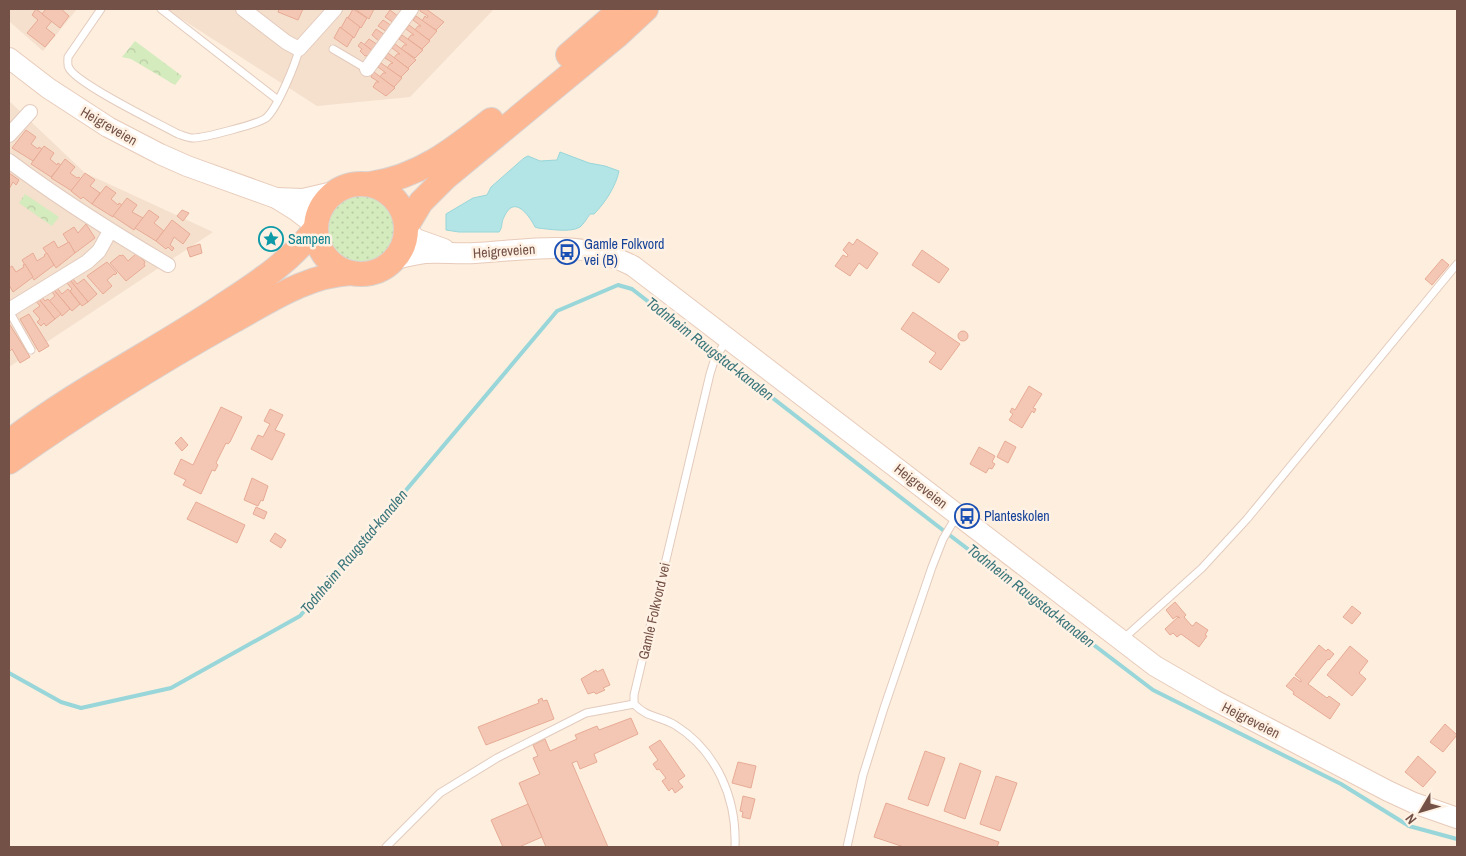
<svg xmlns="http://www.w3.org/2000/svg" width="1466" height="856" viewBox="0 0 1466 856" font-family="'Archivo Narrow',sans-serif">
<defs>
<pattern id="grass-dots" width="8" height="8" patternUnits="userSpaceOnUse" patternTransform="scale(1.25)"><rect width="8" height="8" fill="#d4ebbd"/><path d="M2 2h.1M6 6h.1" fill="none" stroke="#b9cba4" stroke-width="1.8" stroke-linecap="round"/></pattern>
<pattern id="forest-crowns" width="20" height="18" patternUnits="userSpaceOnUse" patternTransform="scale(1.25)"><rect width="20" height="18" fill="#d4ebbd"/><path d="M2 6a3 3 0 1 1 6 0M12 15a3 3 0 1 1 6 0" fill="none" stroke="#b9cba4"/></pattern>
</defs>
<rect width="100%" height="100%" fill="#fdeede"/>
<!-- residential -->
<g fill="#f5dfcd">
<polygon points="9,9 77,9 43,51 9,21"/>
<polygon points="166,9 494,9 410,97 317,106"/>
<polygon points="9,101 85,173 213,232 9,367"/>
</g>
<!-- grass -->
<circle fill="url(#grass-dots)" cx="361" cy="228" r="34"/>
<!-- forest -->
<g fill="url(#forest-crowns)">
<polygon points="135,41 182,76 175,85 131,59 122,57"/>
<polygon points="25,194 59,217 52,226 19,203"/>
</g>
<!-- water -->
<path fill="#b3e5e7" stroke="#98d6d9" d="M560,152L589,163L605,166L619,171C616,186 605,203 594,214H590C587,218 584,224 580,227C571,233 548,229 538,228L535,227C529,215 514,194 504,217C501,222 503,227 499,232H459L446,230V214L473,198L487,195L491,187L524,158L528,156L540,161L557,160Z"/>
<g fill="none" stroke-linecap="round" stroke-linejoin="round">
<!-- stream -->
<polyline stroke="#98d6d9" stroke-width="4" points="9,673 61,702 81,708 171,688 300,616 557,311 618,285 632,289 935,524 1153,690 1341,784 1409,826 1457,839"/>
</g>
<!-- building -->
<g fill="#f4c7b5" stroke="#e7ab95">
<polygon points="36,9 52,21 46,28 55,35 45,47 27,33 38,20 32,15"/>
<polygon points="46,9 61,9 69,16 60,28 42,14"/>
<polygon points="279,9 303,9 298,20 278,12"/>
<polygon points="353,9 367,18 361,28 348,18"/>
<polygon points="355,9 374,9 369,19"/>
<polygon points="421,9 426,9 444,22 436,30 422,21 425,16 427,18 428,16 420,11"/>
<polygon points="390,10 399,17 394,23 385,17"/>
<polygon points="416,16 437,31 429,40 415,30 418,26 421,26 413,20"/>
<polygon points="347,17 360,27 354,38 341,28"/>
<polygon points="383,20 392,26 387,32 378,26"/>
<polygon points="409,25 430,41 422,49 408,39 411,35 414,35 406,29"/>
<polygon points="340,27 353,37 347,47 334,38"/>
<polygon points="376,29 385,35 380,42 372,35"/>
<polygon points="402,35 423,50 415,58 401,49 404,45 407,45 399,39"/>
<polygon points="369,39 378,45 373,51 364,45"/>
<polygon points="361,42 373,51 370,55 365,56 360,51 362,49 358,46"/>
<polygon points="395,44 416,60 408,68 394,58 397,54 400,54 392,48"/>
<polygon points="388,53 409,69 401,77 387,68 390,64 393,63 385,58"/>
<polygon points="381,63 402,78 394,87 380,77 383,73 386,73 378,67"/>
<polygon points="374,72 395,88 386,96 373,87 376,82 379,82 371,77"/>
<polygon points="26,130 36,137 31,144 38,149 39,147 42,149 33,161 12,148"/>
<polygon points="44,146 54,153 50,159 57,165 58,163 61,165 51,177 31,164"/>
<polygon points="65,159 75,167 70,173 77,178 79,177 81,179 72,191 51,178"/>
<polygon points="9,173 19,180 16,185 13,182 9,189"/>
<polygon points="85,173 95,180 90,186 100,193 92,204 83,197 81,199 71,191"/>
<polygon points="106,186 116,193 111,199 118,205 119,203 122,205 113,217 92,204"/>
<polygon points="127,198 137,205 132,212 143,218 134,230 113,216"/>
<polygon points="149,210 159,217 154,223 164,231 156,241 135,228"/>
<polygon points="182,210 189,213 183,221 177,216"/>
<polygon points="172,220 190,234 183,244 174,237 170,245 174,248 172,251 168,247 166,249 156,241"/>
<polygon points="86,224 95,238 75,253 63,234 74,227 78,233"/>
<polygon points="857,239 878,253 867,269 859,263 850,276 835,266 843,255 847,257 848,255 843,250 849,242 853,245"/>
<polygon points="54,241 58,248 69,242 75,253 56,268 43,248"/>
<polygon points="200,244 202,253 190,257 187,248"/>
<polygon points="922,250 949,269 939,283 912,265"/>
<polygon points="33,253 37,261 45,256 44,255 47,253 54,265 34,280 22,260"/>
<polygon points="137,253 145,262 144,264 145,266 126,281 110,263 120,255 121,256 123,255 128,261"/>
<polygon points="1442,259 1449,265 1432,285 1425,279"/>
<polygon points="107,262 117,273 115,275 114,274 107,280 112,286 103,294 87,276"/>
<polygon points="25,264 33,277 13,292 9,285 9,268 12,266 16,272 24,267 23,265"/>
<polygon points="73,279 77,284 84,279 97,294 88,302 70,280"/>
<polygon points="70,280 88,302 82,306 70,291 72,289 67,283"/>
<polygon points="57,288 62,294 68,289 80,304 72,311 54,290"/>
<polygon points="54,290 70,309 62,316 49,301 55,296 52,292"/>
<polygon points="41,296 45,301 48,299 61,314 55,319 38,298"/>
<polygon points="38,298 55,319 46,326 44,323 41,326 37,322 40,319 33,311 40,306 35,300"/>
<polygon points="913,312 960,344 941,370 929,362 936,353 901,329"/>
<polygon points="29,314 49,346 39,352 20,319"/>
<polygon points="10,325 30,357 20,363 12,349 9,352 9,326"/>
<circle cx="963" cy="336" r="5"/>
<polygon points="1029,386 1042,394 1033,408 1036,409 1034,413 1032,411 1022,428 1009,420 1013,414 1010,412 1012,408 1015,410"/>
<polygon points="221,407 242,417 230,442 228,444 226,443 216,463 218,465 215,471 212,470 201,494 183,485 186,480 174,474 181,459 193,465"/>
<polygon points="270,409 283,415 275,430 285,434 272,460 251,449 258,435 263,437 270,424 264,421"/>
<polygon points="181,437 188,445 182,451 175,443"/>
<polygon points="1005,441 1016,447 1008,463 997,457"/>
<polygon points="979,447 995,456 992,462 995,464 992,469 989,468 986,473 970,464"/>
<polygon points="252,478 268,486 263,501 261,500 258,506 244,500"/>
<polygon points="196,502 245,525 237,543 187,519"/>
<polygon points="256,507 267,512 264,519 253,514"/>
<polygon points="275,533 286,540 281,548 270,541"/>
<polygon points="1175,602 1186,615 1184,617 1191,625 1193,626 1196,622 1208,630 1205,635 1207,636 1199,647 1181,634 1177,637 1173,633 1170,635 1165,629 1178,617 1180,618 1177,616 1173,619 1166,610"/>
<polygon points="1352,606 1361,613 1352,624 1343,617"/>
<polygon points="1319,645 1326,651 1328,649 1334,654 1329,660 1328,659 1308,684 1327,698 1329,696 1340,704 1330,719 1293,694 1294,692 1286,686 1294,677 1301,682 1301,680 1295,675"/>
<polygon points="1350,646 1368,661 1359,673 1366,679 1352,696 1327,675"/>
<polygon points="603,669 610,685 603,688 605,690 596,694 594,692 588,694 581,679 596,670 597,672"/>
<polygon points="542,698 543,701 547,700 554,719 486,745 478,727 539,703 538,700"/>
<polygon points="631,718 638,734 594,754 597,762 580,769 577,761 572,763 608,847 546,847 519,783 540,774 533,758 538,756 533,745 545,739 550,751 577,739 575,735 597,726 599,730"/>
<polygon points="1445,724 1457,735 1443,752 1430,742"/>
<polygon points="660,740 685,776 678,781 683,787 675,793 672,788 669,791 662,781 666,778 659,769 657,770 653,764 658,760 649,747"/>
<polygon points="925,751 945,758 928,806 908,799"/>
<polygon points="1418,756 1436,772 1423,787 1405,772"/>
<polygon points="738,762 756,766 751,788 732,783"/>
<polygon points="960,763 981,771 965,819 944,811"/>
<polygon points="996,776 1017,783 1000,831 980,824"/>
<polygon points="743,796 755,799 750,819 742,817 743,812 740,811"/>
<polygon points="886,803 999,842 997,847 904,847 874,837"/>
<polygon points="528,804 542,837 519,847 503,847 491,820"/>
</g>
<g fill="none" stroke-linecap="round" stroke-linejoin="round">
<defs>
<g id="service">
<path d="M101,9L68,57C68,61 67,65 69,68C77,84 158,123 178,134C182,135 188,138 193,138C204,138 258,124 266,118C277,109 296,63 299,49"/>
<polyline points="161,9 278,100"/>
<polyline points="333,49 367,69"/>
<polyline points="9,311 31,350"/>
<path d="M727,340L715,358L710,374L634,695V704C647,718 660,716 675,725C717,751 737,799 735,847"/>
<polyline points="1123,639 1202,568 1247,519 1457,264"/>
<polyline points="386,847 440,793 497,758 586,713 634,704"/>
<polyline points="847,847 863,775 884,708 932,567 943,539 956,517"/>
</g>
<g id="minor">
<polyline points="243,9 286,42 299,49 335,9"/>
<polyline points="367,69 411,9"/>
<polyline points="9,135 30,112"/>
<path d="M9,161C61,200 112,232 168,265"/>
<polyline points="9,310 87,262 99,251 110,231"/>
</g>
<g id="secondary">
<polyline points="9,58 48,88 108,127 160,154 187,166 276,198 297,211 315,225"/>
<polyline points="276,198 303,199 333,192"/>
<polyline points="406,230 416,239 444,249"/>
<path d="M395,259C405,257 415,254 425,253C442,252 459,254 475,253C531,250 581,238 633,266L1155,666L1214,700L1388,791L1414,803L1457,818"/>
</g>
<g id="trunk">
<polyline points="568,55 621,9"/>
<circle cx="361" cy="229" r="45"/>
<path d="M370,184C419,177 453,150 491,120"/>
<polyline points="406,227 421,202 445,178 618,35 646,9"/>
<path d="M9,442C76,390 152,353 222,306C257,283 290,262 315,229"/>
<path d="M9,462C81,411 156,364 233,321C271,300 308,275 351,273"/>
</g>
</defs>
<!-- service casing -->
<use href="#service" stroke="#e3cbbd" stroke-width="9"/>
<!-- minor casing -->
<use href="#minor" stroke="#e3cbbd" stroke-width="16"/>
<!-- secondary casing -->
<use href="#secondary" stroke="#e8cbba" stroke-width="22"/>
<!-- trunk casing -->
<use href="#trunk" stroke="#dbd2cf" stroke-width="26"/>
<!-- service -->
<use href="#service" stroke="#fff" stroke-width="7"/>
<!-- minor -->
<use href="#minor" stroke="#fff" stroke-width="14"/>
<!-- secondary -->
<use href="#secondary" stroke="#fff" stroke-width="20"/>
<!-- trunk -->
<use href="#trunk" stroke="#fdb792" stroke-width="24"/>
</g>
<!-- icons -->
<defs>
<symbol id="sight-ring" viewBox="-11 -11 22 22"><circle r="9.5" fill="#fff2e5" stroke="#0f9aa8" stroke-width="1.5"/><path d="M0-6L1.8-2.2L6-1.7L2.9 1.2L3.7 5.4L0 3.3L-3.7 5.4L-2.9 1.2L-6-1.7L-1.8-2.2Z" fill="#0f9aa8"/></symbol>
<symbol id="bus-ring" viewBox="-11 -11 22 22"><circle r="9.5" fill="#fff2e5" stroke="#1a4fb4" stroke-width="1.5"/><path d="M-5-6H5V4H4V6H2V4H-2V6H-4V4H-5ZM-3.5-4V0h7V-4ZM-3.5 1.2v1.5H-2V1.2ZM2 1.2v1.5H3.5V1.2Z" fill="#1a4fb4"/></symbol>
</defs>
<g fill-rule="evenodd">
<use href="#sight-ring" x="257" y="225" width="28" height="28"/>
<use href="#bus-ring" x="553" y="238" width="28" height="28"/>
<use href="#bus-ring" x="953" y="502" width="28" height="28"/>
</g>
<g text-anchor="middle" stroke-width="5" stroke-linejoin="round" paint-order="stroke">
<!-- street labels -->
<g font-size="14" fill="#745146" stroke="#fff2e5">
<text transform="translate(109 126) rotate(30)" y="5">Heigreveien</text>
<text transform="translate(504 251) rotate(-4)" y="5">Heigreveien</text>
<text transform="translate(921 486) rotate(38)" y="5">Heigreveien</text>
<text transform="translate(654 611) rotate(-77)" y="5">Gamle Folkvord vei</text>
<text transform="translate(1251 720) rotate(27)" y="5">Heigreveien</text>
</g>
<!-- culture labels -->
<g font-size="14" fill="#0d838f" stroke="#fff2e5" text-anchor="start">
<text x="288" y="244">Sampen</text>
</g>
<!-- transit labels -->
<g font-size="14" fill="#164399" stroke="#fff2e5" text-anchor="start">
<text x="584" y="249">Gamle Folkvord<tspan x="584" dy="16">vei (B)</tspan></text>
<text x="984" y="521">Planteskolen</text>
</g>
<!-- water labels -->
<g font-size="15" font-style="italic" fill="#3a767b" stroke="#fff2e5">
<text transform="translate(710 349) rotate(38)" y="5">Todnheim Raugstad-kanalen</text>
<text transform="translate(354 552) rotate(-50)" y="5">Todnheim Raugstad-kanalen</text>
<text transform="translate(1031 596) rotate(38)" y="5">Todnheim Raugstad-kanalen</text>
</g>
</g>
<!-- border -->
<rect width="1466" height="856" fill="none" stroke="#745146" stroke-width="20"/>
<!-- north arrow -->
<g transform="translate(1421 811) rotate(232)" stroke="#fff2e5" stroke-width="4" paint-order="stroke">
<path d="M0-4L9 19L0 12L-9 19Z" fill="#745146"/>
<text y="-8" font-size="14" font-weight="bold" text-anchor="middle" fill="#745146">N</text>
</g>
</svg>
